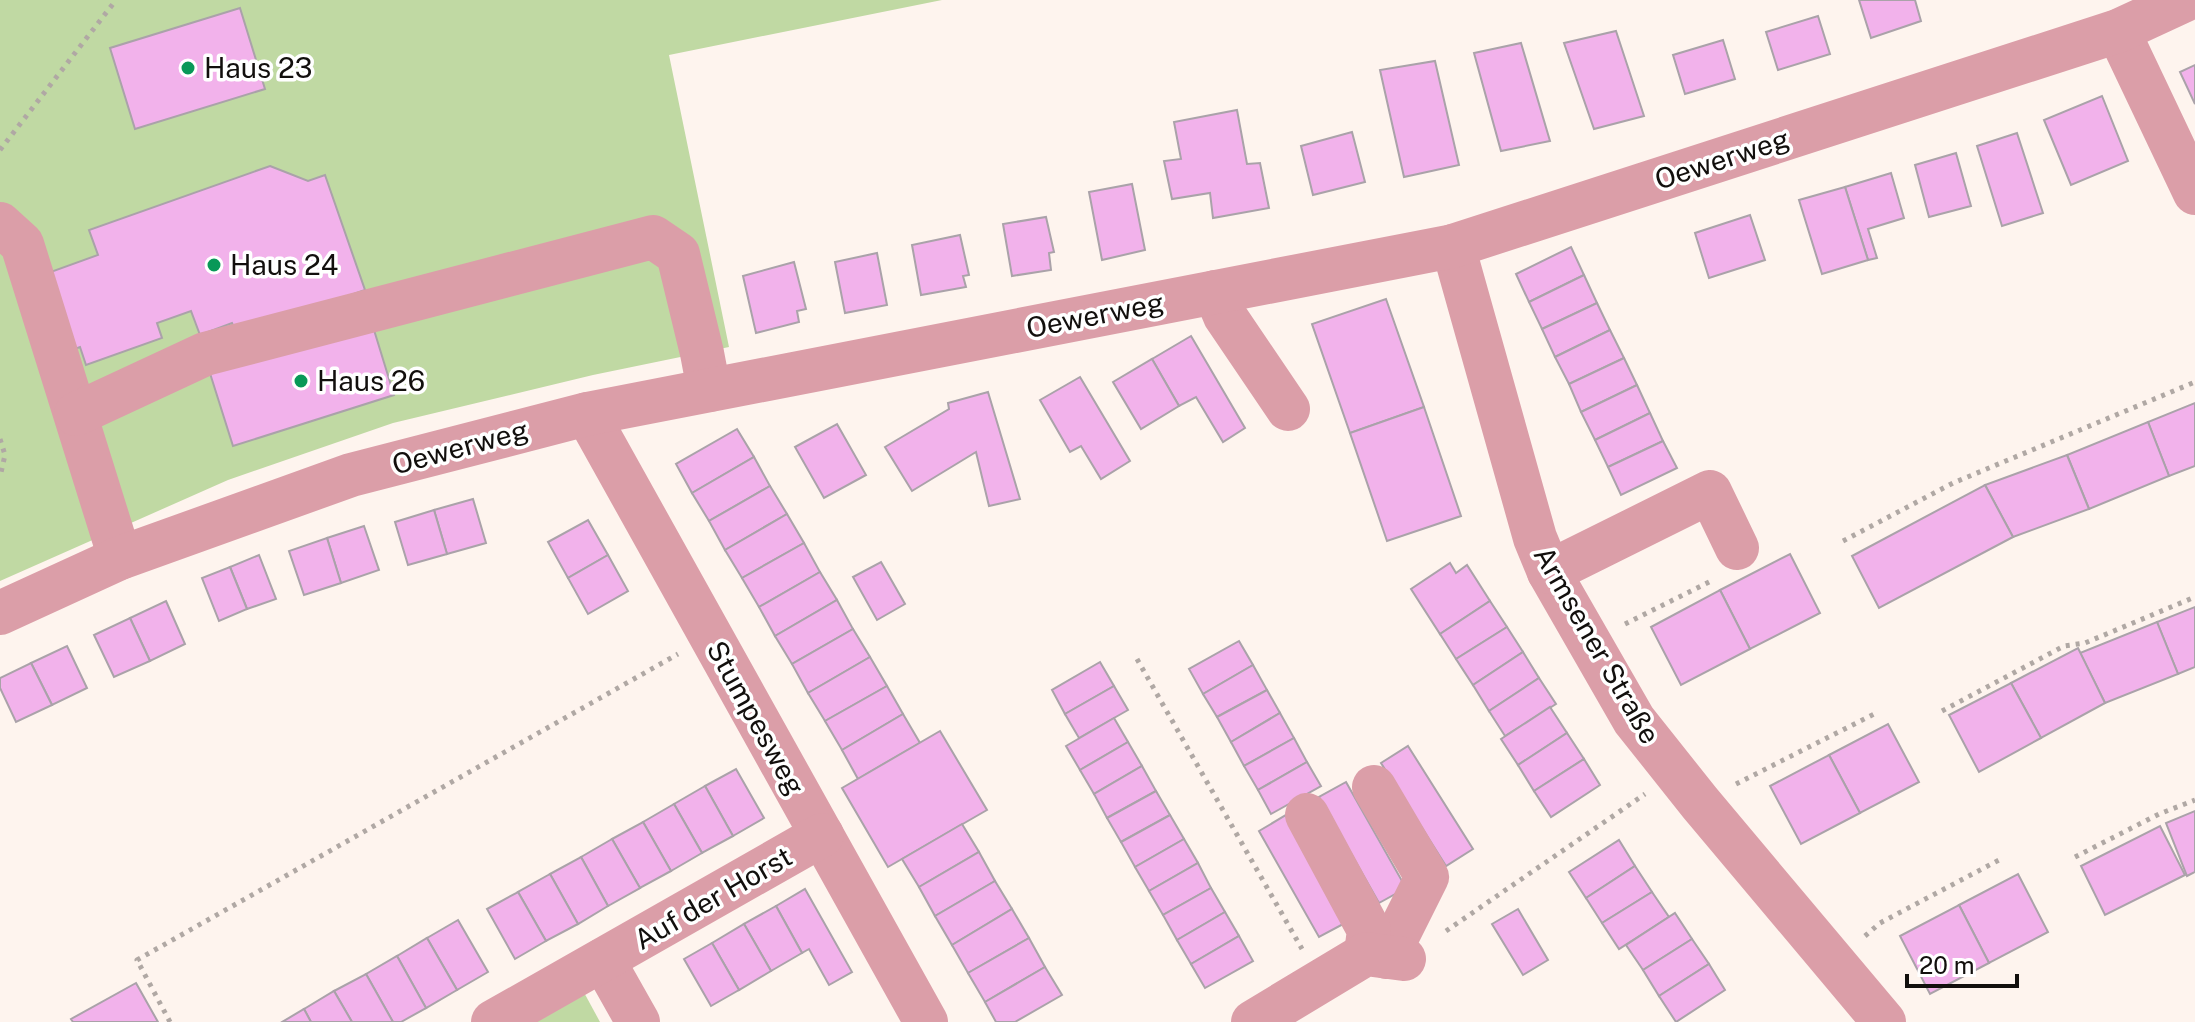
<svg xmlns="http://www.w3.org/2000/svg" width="2195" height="1022" viewBox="0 0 2195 1022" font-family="'Public Sans',sans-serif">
<rect width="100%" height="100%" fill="#fef4ee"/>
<!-- green -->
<g fill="#c0d9a3">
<polygon points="0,0 942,0 669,55 729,347 593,375 393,423 228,480 0,581"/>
<polygon points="581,987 600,1022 518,1022"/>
</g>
<!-- building -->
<g fill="#f2b2eb" stroke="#aaa2a9" stroke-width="2">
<polygon points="1859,0 1915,0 1921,21 1871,38"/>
<polygon points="240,8 265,89 135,129 110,48"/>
<polygon points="1818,16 1830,54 1778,70 1766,32"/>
<polygon points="1616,31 1644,116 1594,129 1564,43"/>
<polygon points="1723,40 1735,79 1685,94 1673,55"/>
<polygon points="1521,43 1550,141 1501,151 1474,53"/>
<polygon points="1435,61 1459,165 1404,177 1380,70"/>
<polygon points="2195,65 2195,104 2180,72"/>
<polygon points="2102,96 2128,161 2071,185 2044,120"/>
<polygon points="1237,110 1247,164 1260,163 1269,208 1213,218 1210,193 1172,199 1164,161 1181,159 1174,122"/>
<polygon points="1352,132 1365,182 1313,195 1301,146"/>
<polygon points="2017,133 2043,213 2002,226 1977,146"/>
<polygon points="1956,153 1971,206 1929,217 1915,165"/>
<polygon points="270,166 308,181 325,175 365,290 237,335 232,323 200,335 191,311 157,323 162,338 86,365 80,347 72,350 45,274 98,255 89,230"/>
<polygon points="1891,173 1904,218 1868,229 1877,258 1868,260 1845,187"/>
<polygon points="1132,184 1145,250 1102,260 1089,192"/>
<polygon points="1845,187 1868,260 1822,274 1799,200"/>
<polygon points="1750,215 1765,260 1709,278 1695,233"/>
<polygon points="1046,217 1054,252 1049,253 1051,270 1012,276 1003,224"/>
<polygon points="960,235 969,275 963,276 966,287 921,295 912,245"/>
<polygon points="1571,247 1584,275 1529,302 1516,274"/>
<polygon points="877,253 887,305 845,313 835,262"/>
<polygon points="794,262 806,309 797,311 799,322 756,333 743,276"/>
<polygon points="1584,275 1597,303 1542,329 1529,302"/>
<polygon points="1386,299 1424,407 1350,433 1312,324"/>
<polygon points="1597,303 1610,330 1555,357 1542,329"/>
<polygon points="370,317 394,395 233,446 208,367"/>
<polygon points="1610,330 1624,358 1569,384 1555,357"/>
<polygon points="1191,336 1245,428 1223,442 1196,397 1179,406 1152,359"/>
<polygon points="1624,358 1637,385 1581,412 1569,384"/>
<polygon points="1152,359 1179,406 1141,429 1113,382"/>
<polygon points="1080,377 1130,461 1101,479 1081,446 1070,452 1040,400"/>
<polygon points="1637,385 1650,413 1595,440 1581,412"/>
<polygon points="988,392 1020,499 989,506 976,452 912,491 885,447 949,409 948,403"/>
<polygon points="2195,403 2195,466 2169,476 2148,422"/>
<polygon points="1424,407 1461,516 1387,541 1350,433"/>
<polygon points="1650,413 1663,441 1608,467 1595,440"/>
<polygon points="2148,422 2169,476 2089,509 2067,455"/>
<polygon points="837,424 866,475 824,498 795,447"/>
<polygon points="737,429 754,457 692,493 676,464"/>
<polygon points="1663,441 1677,468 1621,495 1608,467"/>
<polygon points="2067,455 2089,509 2013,537 1985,485"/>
<polygon points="754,457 770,486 709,521 692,493"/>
<polygon points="1985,485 2013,537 1879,608 1852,556"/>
<polygon points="770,486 787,514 725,550 709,521"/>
<polygon points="473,499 486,543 447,554 434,510"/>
<polygon points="434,510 447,554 408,565 395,522"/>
<polygon points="787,514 804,543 742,578 725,550"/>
<polygon points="588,520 608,555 568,578 548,542"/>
<polygon points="364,526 379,570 341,583 327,538"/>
<polygon points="327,538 341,583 304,595 289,551"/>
<polygon points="804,543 820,572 759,607 742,578"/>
<polygon points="1790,554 1820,613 1750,649 1720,590"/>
<polygon points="259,555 276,599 247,609 230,567"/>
<polygon points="608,555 628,591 588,614 568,578"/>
<polygon points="881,562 905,604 877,620 853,577"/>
<polygon points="1450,563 1456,573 1467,565 1490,601 1440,634 1411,589"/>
<polygon points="230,567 247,609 219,621 202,578"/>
<polygon points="820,572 837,600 775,636 759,607"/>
<polygon points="1720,590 1750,649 1681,685 1651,627"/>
<polygon points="837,600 853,629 792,664 775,636"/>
<polygon points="166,601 185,644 150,661 130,618"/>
<polygon points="1490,601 1507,627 1456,659 1440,634"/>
<polygon points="2195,607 2195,667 2178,674 2157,622"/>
<polygon points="130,618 150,661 114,677 94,635"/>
<polygon points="2157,622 2178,674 2105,703 2080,653"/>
<polygon points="1507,627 1523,652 1473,685 1456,659"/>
<polygon points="853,629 870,657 808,693 792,664"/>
<polygon points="1239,641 1253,665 1203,694 1189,669"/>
<polygon points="67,646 87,688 52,705 31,663"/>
<polygon points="2078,648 2105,703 2041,738 2011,683"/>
<polygon points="1523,652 1539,678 1489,711 1473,685"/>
<polygon points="870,657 887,686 825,721 808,693"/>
<polygon points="1100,662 1114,686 1065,714 1052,690"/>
<polygon points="31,663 52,705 16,722 0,688 0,678"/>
<polygon points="1253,665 1267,690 1217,717 1203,694"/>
<polygon points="1539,678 1556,704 1505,736 1489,711"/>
<polygon points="2011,683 2041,738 1979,772 1949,715"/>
<polygon points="887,686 903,714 842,750 825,721"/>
<polygon points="1114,686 1128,710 1079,738 1065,714"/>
<polygon points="1267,690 1280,713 1231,742 1217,717"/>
<polygon points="1550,707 1567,733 1518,765 1501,739"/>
<polygon points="1280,713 1294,738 1244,766 1231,742"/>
<polygon points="903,714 920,743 858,779 842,750"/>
<polygon points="1114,718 1128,742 1080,770 1066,746"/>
<polygon points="1888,724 1919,782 1860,813 1829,755"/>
<polygon points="940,731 987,810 888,867 842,788"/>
<polygon points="1567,733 1584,759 1534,791 1518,765"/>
<polygon points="1294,738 1307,762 1258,790 1244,766"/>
<polygon points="1128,742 1142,766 1094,794 1080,770"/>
<polygon points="1408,746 1473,849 1446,866 1381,763"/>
<polygon points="1829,755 1860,813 1801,844 1770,786"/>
<polygon points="1584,759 1600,785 1551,817 1534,791"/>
<polygon points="1307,762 1321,786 1271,814 1258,790"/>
<polygon points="1142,766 1156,791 1107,818 1094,794"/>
<polygon points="736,769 764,818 733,836 705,786"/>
<polygon points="1346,782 1406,888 1379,903 1319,797"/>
<polygon points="705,786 733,836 702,853 674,804"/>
<polygon points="1156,791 1170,815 1121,842 1107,818"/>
<polygon points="674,804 702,853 671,871 643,822"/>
<polygon points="2195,811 2195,872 2187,876 2166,823"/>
<polygon points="1170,815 1184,839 1135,867 1121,842"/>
<polygon points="1286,815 1347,922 1319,937 1259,831"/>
<polygon points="643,822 671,871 640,888 612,839"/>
<polygon points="962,824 979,852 919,887 902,859"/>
<polygon points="2160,826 2185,875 2105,915 2081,866"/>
<polygon points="612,839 640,888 608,906 581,857"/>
<polygon points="1184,839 1198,863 1149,891 1135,867"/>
<polygon points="1619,840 1635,866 1586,898 1569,872"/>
<polygon points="979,852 995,881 935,916 919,887"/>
<polygon points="581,857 608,906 578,924 550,874"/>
<polygon points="1198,863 1211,888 1163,915 1149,891"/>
<polygon points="1635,866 1652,892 1602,923 1586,898"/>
<polygon points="550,874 578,924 546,941 518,892"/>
<polygon points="2018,874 2048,932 1989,963 1959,905"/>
<polygon points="995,881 1012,909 952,945 935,916"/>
<polygon points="1211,888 1225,912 1177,940 1163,915"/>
<polygon points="805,889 852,972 829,985 809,949 802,953 776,906"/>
<polygon points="518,892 546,941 515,959 487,909"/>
<polygon points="1652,892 1669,917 1619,949 1602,923"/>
<polygon points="1959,905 1989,963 1930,994 1900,936"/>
<polygon points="776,906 802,953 771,971 744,924"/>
<polygon points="1012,909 1029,938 968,973 952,945"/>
<polygon points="1518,909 1548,960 1523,975 1492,924"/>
<polygon points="1225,912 1239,936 1191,964 1177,940"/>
<polygon points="1675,913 1692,939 1643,970 1626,945"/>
<polygon points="458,920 488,972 457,990 427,938"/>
<polygon points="744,924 771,971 739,990 712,943"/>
<polygon points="1239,936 1253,961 1205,988 1191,964"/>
<polygon points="427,938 457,990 426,1008 397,956"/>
<polygon points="1029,938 1045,967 985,1002 968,973"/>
<polygon points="1692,939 1709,964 1659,996 1643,970"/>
<polygon points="712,943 739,990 711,1006 684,959"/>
<polygon points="397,956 426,1008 401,1022 393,1022 366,974"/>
<polygon points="1709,964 1725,990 1676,1022 1659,996"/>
<polygon points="1045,967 1062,995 1015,1022 996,1022 985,1002"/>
<polygon points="366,974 393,1022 352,1022 334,991"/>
<polygon points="136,983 158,1022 73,1022 71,1019"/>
<polygon points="334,991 352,1022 311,1022 304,1009"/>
<polygon points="304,1009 311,1022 282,1022"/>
</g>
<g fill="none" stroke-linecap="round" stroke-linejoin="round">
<!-- path -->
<g stroke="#b0a8a4" stroke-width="5" stroke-dasharray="4 6" stroke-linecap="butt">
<polyline points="0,150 116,0"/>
<polyline points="0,439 5,455 0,477"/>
<polyline points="1843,541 1953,483 2195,382"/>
<polyline points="1625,624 1713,580"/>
<polyline points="1137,659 1302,949"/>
<polyline points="1942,711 2064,646 2085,643 2195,597"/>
<polyline points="1736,784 1878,712"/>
<polyline points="2075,857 2159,814 2195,800"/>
<polyline points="1446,931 1645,794"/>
<polyline points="1865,936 1880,923 1999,860"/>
<polyline points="170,1022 137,960 678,654"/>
</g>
<!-- minor -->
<g stroke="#db9ea8" stroke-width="44">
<polyline points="2118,31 2195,193"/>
<polyline points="0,224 22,244 120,558"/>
<polyline points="1453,246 1535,538 1549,572 1634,720 1700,803 1884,1022"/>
<polyline points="1215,292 1225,316 1288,409"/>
<polyline points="76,414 205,354 653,237 678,254 702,353 709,390"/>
<polyline points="587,414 926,1022"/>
<polyline points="1549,572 1710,492 1737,548"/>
<polyline points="0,613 120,558 351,475 587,414 1453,246 2118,31 2185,0"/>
<polyline points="1374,787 1427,877 1387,957"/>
<polyline points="1307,815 1369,930 1366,954"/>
<polyline points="603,960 638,1022"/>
<polyline points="493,1022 822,835"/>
<polyline points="1253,1022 1366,954 1404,959"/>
</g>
</g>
<!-- markers -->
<g fill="#099858" stroke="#fff" stroke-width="3">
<circle cx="188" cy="68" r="8"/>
<circle cx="214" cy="265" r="8"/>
<circle cx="301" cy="381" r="8"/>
</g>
<g text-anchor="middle" stroke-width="7" stroke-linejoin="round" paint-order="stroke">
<!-- poi labels -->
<g font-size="28" fill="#120f0d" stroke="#fff" text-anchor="start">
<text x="204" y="78">Haus 23</text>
<text x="230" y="275">Haus 24</text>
<text x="317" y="391">Haus 26</text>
</g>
<!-- street labels -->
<g font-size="28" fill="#120f0d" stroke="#fff">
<text transform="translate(1722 159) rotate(-18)" y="10">Oewerweg</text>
<text transform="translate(1095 315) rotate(-11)" y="10">Oewerweg</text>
<text transform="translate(460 447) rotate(-15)" y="10">Oewerweg</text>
<text transform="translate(1597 645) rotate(60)" y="10">Armsener Straße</text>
<text transform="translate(756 718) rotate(61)" y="10">Stumpesweg</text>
<text transform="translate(713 898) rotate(-30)" y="10">Auf der Horst</text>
</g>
</g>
<!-- scale -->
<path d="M1907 974v12h110v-12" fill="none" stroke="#120f0d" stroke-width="4"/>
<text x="1919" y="974" font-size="24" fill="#120f0d" stroke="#ffffff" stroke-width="6" paint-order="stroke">20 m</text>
</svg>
